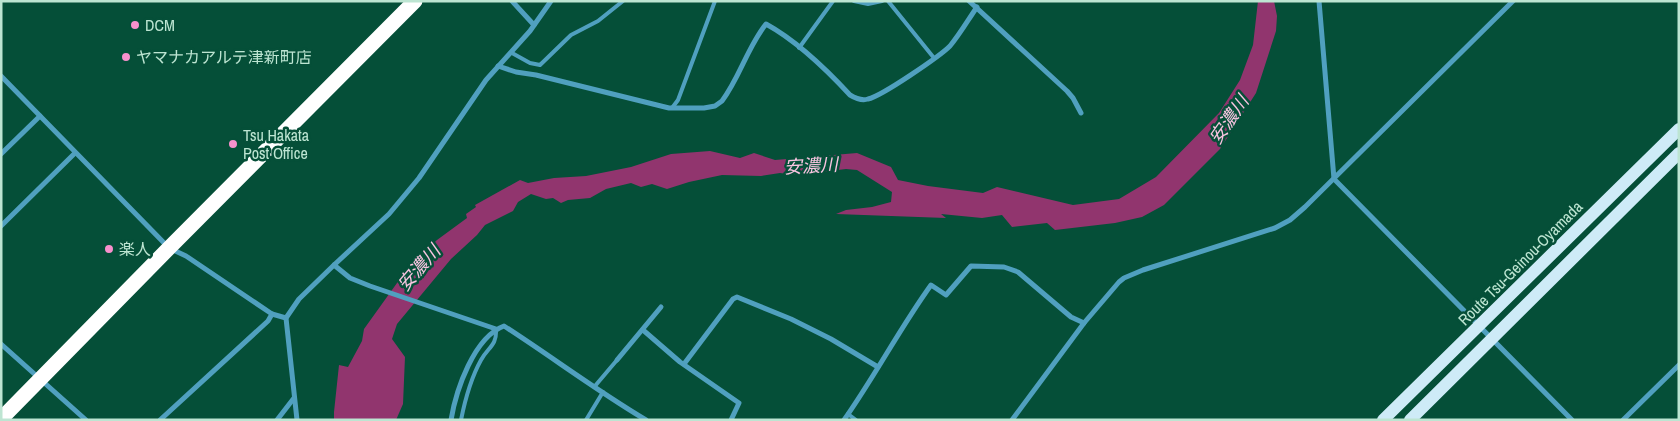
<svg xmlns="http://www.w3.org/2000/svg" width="1680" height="421" viewBox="0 0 1680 421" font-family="'Archivo Narrow','Noto Sans JP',sans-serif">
<rect width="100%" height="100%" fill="#054f38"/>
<!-- water -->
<polygon fill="#91356e" points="1258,1 1274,1 1277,16 1276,31 1256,93 1220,149 1164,205 1142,217 1115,223 1055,230 1047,223 1012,227 1002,215 982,218 941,214 946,218 836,214 846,210 872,207 891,202 892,192 857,170 846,169 797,175 780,173 761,176 722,175 689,182 667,189 652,184 641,187 631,183 606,189 590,198 568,200 561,203 553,198 546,199 531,194 518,202 513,211 485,225 477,235 451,259 397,324 392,339 405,357 403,404 396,420 334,420 334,412 339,365 348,367 362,341 364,329 397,283 417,259 437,240 467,218 466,214 476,207 475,205 520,180 528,183 554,178 586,176 631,167 671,154 710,151 740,158 754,153 775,160 857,153 891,167 898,180 928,186 983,193 997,187 1073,205 1119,199 1156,177 1219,113 1240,80 1253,45"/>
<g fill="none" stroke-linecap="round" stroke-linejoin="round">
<!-- lane -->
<g stroke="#50a0bf" stroke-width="4">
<polyline points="854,1 868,4 882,1"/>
<polyline points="888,1 934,58"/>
<polyline points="799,48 833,1"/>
<polyline points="512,53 530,63 540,65 571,35 598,21 623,1"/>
<polyline points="672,108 678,100 715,1"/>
<polyline points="595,386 617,360"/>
<polyline points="848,414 856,420"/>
<path d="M461,420C465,400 471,378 481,360C488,347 497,346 496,329"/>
<polyline points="586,420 603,392"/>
</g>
<!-- street -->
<g stroke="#50a0bf" stroke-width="5">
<polyline points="512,1 534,25"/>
<polyline points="969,1 1067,91 1073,98 1081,113"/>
<polyline points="1319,1 1334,179 1572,420"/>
<path d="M498,66L516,72L536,75L669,108H704L715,106L722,101C740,77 747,48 766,24C797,41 826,69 850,95C855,98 862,101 868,99C882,96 940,56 950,46C960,34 968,20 977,7"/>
<polyline points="1,76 169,248 186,256 272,314 286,318"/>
<polyline points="1,154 40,116"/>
<polyline points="1,226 75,153"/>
<polyline points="334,265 350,278 370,286 496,329"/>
<polyline points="643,330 680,362 739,403 731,420"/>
<polyline points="1,344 86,420"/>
<polyline points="617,360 661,307"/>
<polyline points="684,364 733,299 737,297 791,319 831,339 878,367"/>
<polyline points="160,420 268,321 272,314"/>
<polyline points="277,420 294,398"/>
<polyline points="297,420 286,318 299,299 334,265 389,214 419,178 486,80 530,31 551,1"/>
<path d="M451,420C456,390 474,337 504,326C552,357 597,391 646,420"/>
<path d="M844,420C875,376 900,328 931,285L946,295L971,266L1004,267L1018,272L1071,317L1084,323"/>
<polyline points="1012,420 1084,323 1119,282 1124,278 1143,270 1275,228 1290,220 1305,207 1513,1"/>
<polyline points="1623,420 1679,365"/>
</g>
<!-- primary -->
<g stroke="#ceebf7" stroke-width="12">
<polyline points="1383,420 1679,129"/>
<polyline points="1410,420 1679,153"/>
</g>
<!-- highway -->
<polyline stroke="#fff" stroke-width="15" points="1,419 169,248 415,1"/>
</g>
<!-- markers -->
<g fill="#f890cc" stroke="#054f38" stroke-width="2">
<circle cx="135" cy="25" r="5"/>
<circle cx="126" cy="57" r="5"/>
<circle cx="233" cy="144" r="5"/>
<circle cx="109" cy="249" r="5"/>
</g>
<g text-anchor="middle" stroke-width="5" stroke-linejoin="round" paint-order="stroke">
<!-- poi labels -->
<g font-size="16" fill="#bde5d2" stroke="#054f38" text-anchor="start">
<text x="145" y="31">DCM</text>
<text x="136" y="63">ヤマナカアルテ津新町店</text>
<text x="243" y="141">Tsu Hakata<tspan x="243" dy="18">Post Office</tspan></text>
<text x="119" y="255">楽人</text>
</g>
<!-- street labels -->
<g font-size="16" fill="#bde5d2" stroke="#054f38">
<text transform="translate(1520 263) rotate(-45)" y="6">Route Tsu-Geinou-Oyamada</text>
</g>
<!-- water labels -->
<g font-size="18" font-style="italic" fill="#f9c5e1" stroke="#054f38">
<text transform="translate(1229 120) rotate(-55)" y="6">安濃川</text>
<text transform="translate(811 166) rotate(-3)" y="6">安濃川</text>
<text transform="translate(419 268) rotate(-49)" y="6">安濃川</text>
</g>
</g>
<!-- border -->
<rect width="1680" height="421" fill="none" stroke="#bde5d2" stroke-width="5"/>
</svg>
